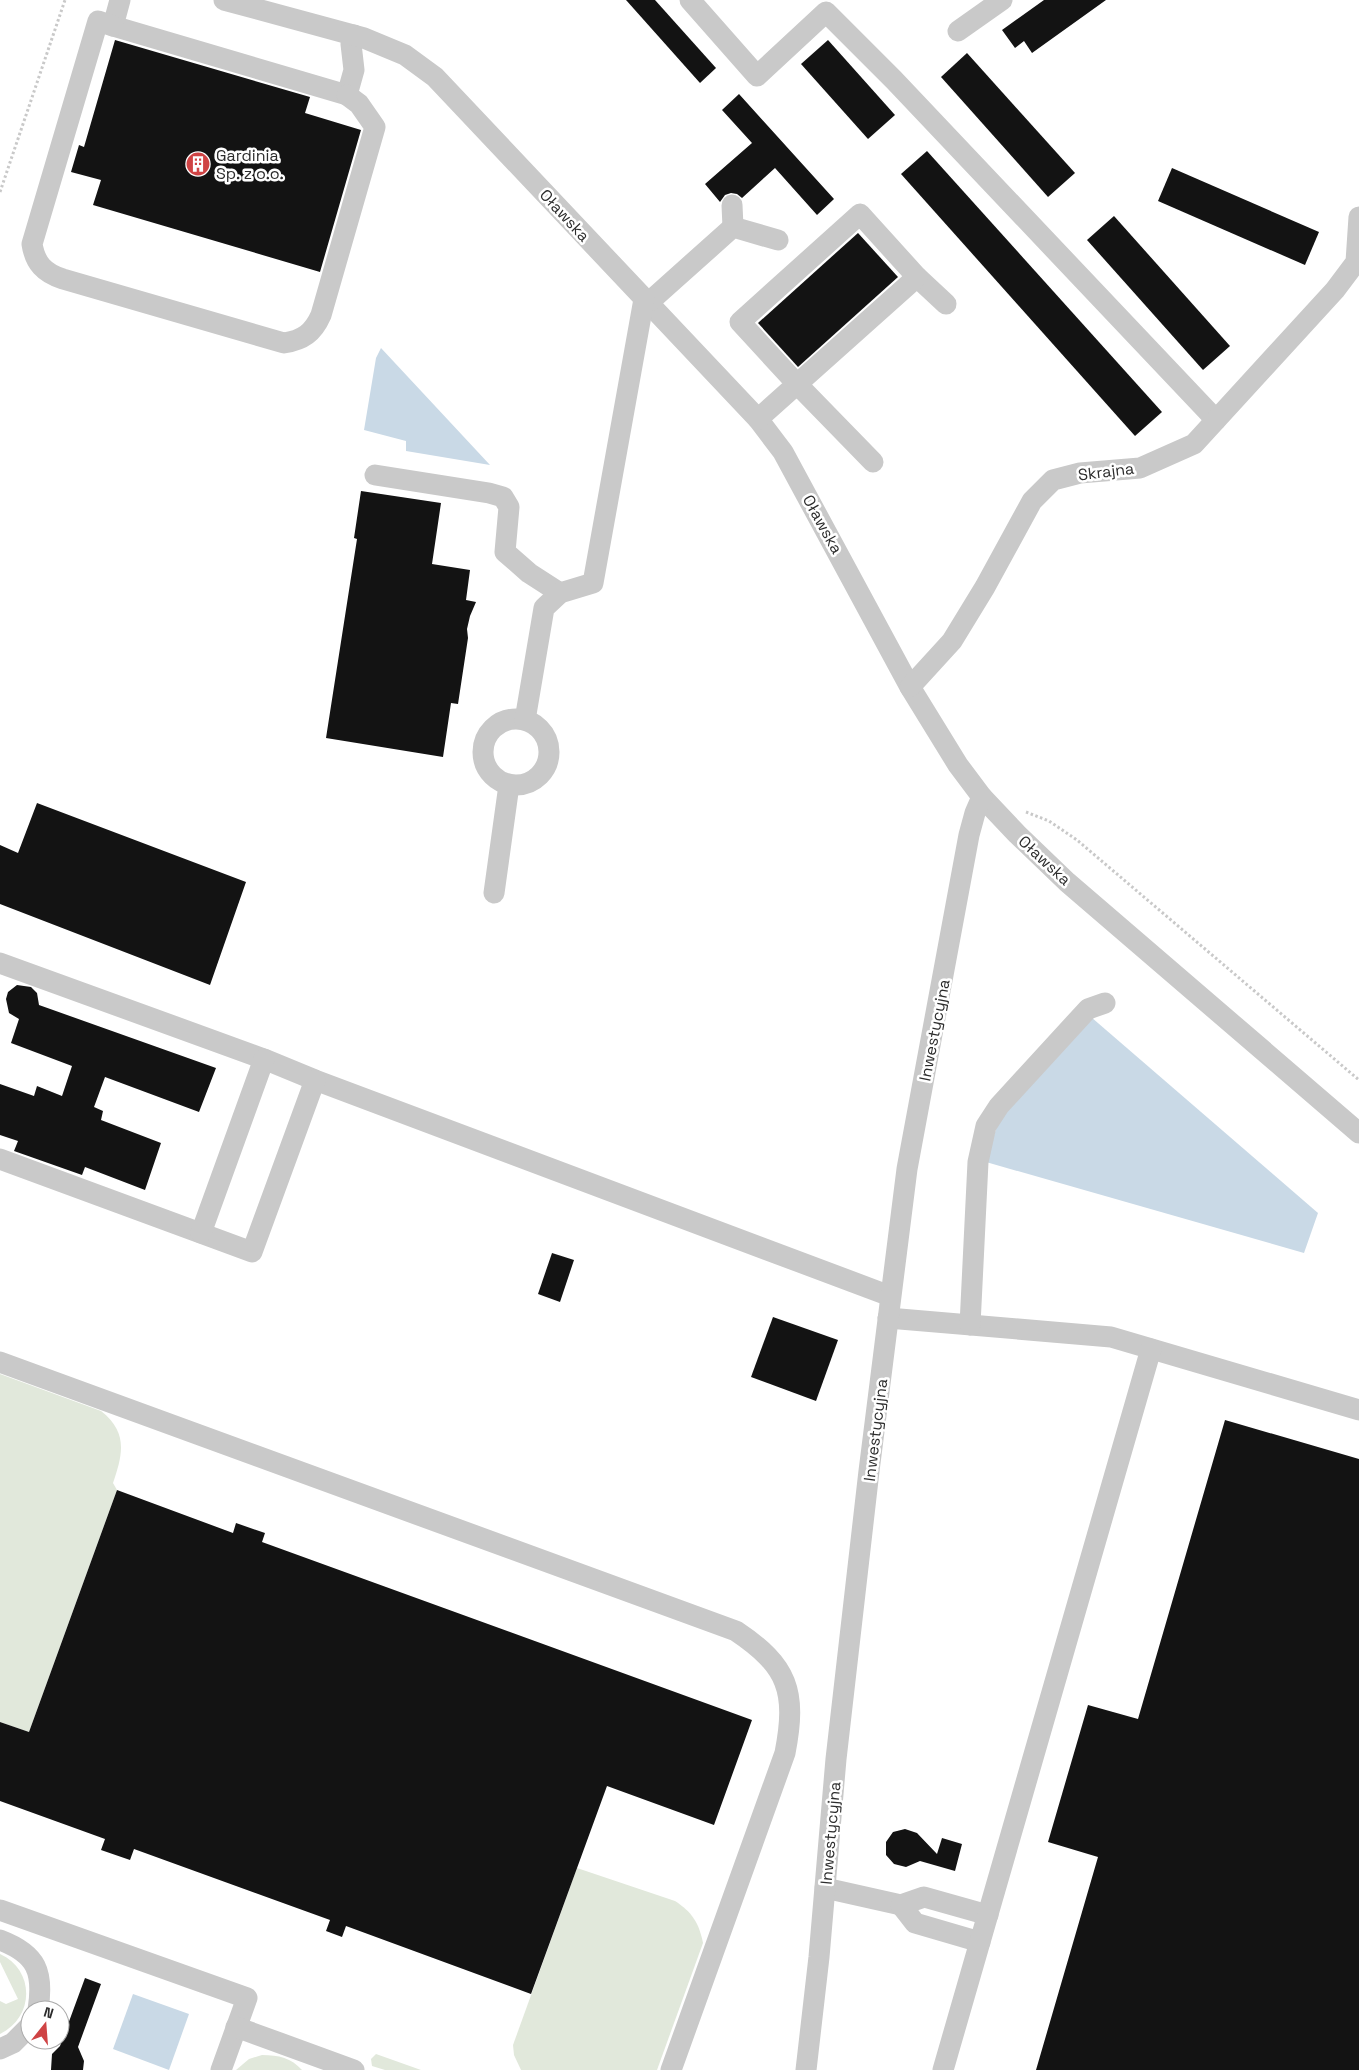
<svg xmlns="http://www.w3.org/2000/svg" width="1359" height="2070" viewBox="0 0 1359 2070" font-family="'Space Grotesk',sans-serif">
<rect width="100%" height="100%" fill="#fff"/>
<!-- green -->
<g fill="#e1e8db">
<path d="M0,1374L101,1411C128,1432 123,1454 113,1483L117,1490L29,1732L0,1722Z"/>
<path d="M577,1868L675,1901C692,1912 699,1923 703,1943L657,2070H521L514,2055L513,2045Z"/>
<path d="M0,1954C35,1970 35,2017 0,2034V2001L6,2004L18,1999L0,1962Z"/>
<polygon points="376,2054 421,2070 385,2070 372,2066 371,2059"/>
<path d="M262,2055C279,2055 291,2058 302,2070H236L249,2059Z"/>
</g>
<!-- water -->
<g fill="#c9d9e6">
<polygon points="381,348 490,465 406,451 406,441 364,430 376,358"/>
<polygon points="1091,1017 1318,1213 1304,1253 986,1162 999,1119"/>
<polygon points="133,1994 189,2014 169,2070 113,2049"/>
</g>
<!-- building -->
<g fill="#131313">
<polygon points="626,0 655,0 716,68 700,83"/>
<polygon points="1044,0 1106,0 1032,53 1024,41 1015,48 1002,30"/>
<polygon points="115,40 310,97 305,113 361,130 320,272 93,205 101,180 71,172 79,145 84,147"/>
<polygon points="828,40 895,115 868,139 801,64"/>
<polygon points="967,53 1075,173 1048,197 941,77"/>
<polygon points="739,94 834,199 817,215 775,168 742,198 737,194 731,193 725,195 720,202 705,184 752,143 722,110"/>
<polygon points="927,151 1162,412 1135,436 901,174"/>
<polygon points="1172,168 1319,232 1305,265 1158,201"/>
<polygon points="1114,216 1230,346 1203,370 1087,240"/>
<polygon points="858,233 898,277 798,367 758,323"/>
<polygon points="361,491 441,503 432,564 470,570 466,600 476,602 470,616 467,629 468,638 458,704 451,703 443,757 326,738 357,539 354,538"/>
<polygon points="37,803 246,882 210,985 0,904 0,845 18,853"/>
<polygon points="17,985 31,987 37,993 39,1005 216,1068 199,1112 105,1077 94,1107 103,1111 101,1120 161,1143 145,1190 85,1167 82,1175 14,1151 18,1141 0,1135 0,1084 34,1096 37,1086 62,1096 72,1066 11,1043 19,1019 9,1013 6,999 8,992"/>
<polygon points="552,1253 574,1260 560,1302 538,1294"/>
<polygon points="773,1317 838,1340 816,1401 751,1377"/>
<polygon points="1225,1420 1359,1459 1359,2070 1036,2070 1098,1857 1048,1842 1088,1705 1138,1719"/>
<polygon points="117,1490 233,1533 236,1523 265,1533 262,1542 752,1720 714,1825 607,1786 531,1994 346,1926 342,1937 326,1931 330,1920 134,1849 130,1860 101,1850 105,1839 0,1801 0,1722 29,1732"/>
<polygon points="905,1829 917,1833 937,1854 942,1838 962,1844 955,1871 920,1861 906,1867 894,1864 886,1855 886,1842 893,1832"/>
<polygon points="85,1978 101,1984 78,2047 84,2061 83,2070 51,2070 52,2054 60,2046"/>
</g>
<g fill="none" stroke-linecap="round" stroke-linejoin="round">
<!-- path -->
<g stroke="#c9c9c9" stroke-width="3" stroke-dasharray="2.5 2.5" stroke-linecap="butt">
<polyline points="0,192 65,0"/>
<polyline points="1026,812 1049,821 1077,840 1359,1080"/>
</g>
<!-- minor -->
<g stroke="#c9c9c9" stroke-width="21">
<polyline points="120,0 113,26 347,95 354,70 351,44 354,35"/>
<polyline points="224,0 364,38 405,55 435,77 758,419 783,452 910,687 958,765 982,797 1017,834 1067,882 1359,1133"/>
<polyline points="690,0 757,76 826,12 894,80 1216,420"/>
<path d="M113,26L98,21L32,244C35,263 44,273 63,279L284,343C303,340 313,333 321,315L375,127L359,104L347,95"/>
<polyline points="958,31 1002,0"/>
<polyline points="732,205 733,227"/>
<polyline points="917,277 946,304"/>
<polyline points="648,303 733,227 778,240"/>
<polyline points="758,419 917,277 860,214 740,322 797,384 873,462"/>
<polyline points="375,475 489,493 503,497 509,507 505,552 529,573 560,593"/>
<polyline points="910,687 952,641 985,587 1032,501 1053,480 1080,473 1140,468 1194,444 1335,290 1356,262 1359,217"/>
<circle cx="516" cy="752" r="33"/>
<polyline points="525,720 544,608 560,593 593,583 644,299"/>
<polyline points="494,893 509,785"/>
<polyline points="0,963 264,1059 315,1080 890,1296"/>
<polyline points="0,1159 252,1252 315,1080"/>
<polyline points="201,1233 264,1059"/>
<polyline points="888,1318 1111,1337 1359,1410"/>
<polyline points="970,1325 978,1162 986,1126 999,1106 1088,1009 1105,1003"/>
<path d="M0,1362L736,1631C788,1666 797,1691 785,1753L671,2070"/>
<polyline points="825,1888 901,1905 924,1897 988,1915"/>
<polyline points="901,1905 915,1923 980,1942"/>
<polyline points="0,1910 247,1998 221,2070"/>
<path d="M0,1940C37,1954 44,1972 38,2010"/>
<polyline points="236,2027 354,2070"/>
<polyline points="0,2049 13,2043 30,2026"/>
<polyline points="806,2070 819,1957 836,1759 869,1471 907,1169 969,835 975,813 982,797"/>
<polyline points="943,2070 1151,1349"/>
</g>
</g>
<!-- icons -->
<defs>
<symbol id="building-disc" viewBox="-11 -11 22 22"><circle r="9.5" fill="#cf4344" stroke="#fff"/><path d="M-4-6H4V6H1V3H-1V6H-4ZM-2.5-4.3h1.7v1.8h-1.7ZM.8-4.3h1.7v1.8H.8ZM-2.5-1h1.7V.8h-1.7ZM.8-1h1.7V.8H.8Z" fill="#fff"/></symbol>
</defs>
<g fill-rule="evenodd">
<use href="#building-disc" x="184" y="150" width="28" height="28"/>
</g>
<g text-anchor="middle" stroke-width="5" stroke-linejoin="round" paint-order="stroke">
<!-- poi labels -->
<g font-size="16" fill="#2c2c2c" stroke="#fff" text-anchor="start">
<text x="216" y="161">Gardinia<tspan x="216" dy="18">Sp. z o.o.</tspan></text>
</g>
<!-- street labels -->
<g font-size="16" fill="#2c2c2c" stroke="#fff">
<text transform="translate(565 215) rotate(47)" y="6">Oławska</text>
<text transform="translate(1106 471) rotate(-7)" y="6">Skrajna</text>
<text transform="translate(823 524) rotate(61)" y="6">Oławska</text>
<text transform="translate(1045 860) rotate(43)" y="6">Oławska</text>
<text transform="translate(934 1030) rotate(-79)" y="6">Inwestycyjna</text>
<text transform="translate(875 1430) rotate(-83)" y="6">Inwestycyjna</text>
<text transform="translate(830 1833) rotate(-85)" y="6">Inwestycyjna</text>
</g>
</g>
<!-- north arrow -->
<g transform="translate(45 2025) rotate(17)"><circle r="24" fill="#ffffff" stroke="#ababab"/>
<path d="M0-4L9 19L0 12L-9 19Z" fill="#cf4344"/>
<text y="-8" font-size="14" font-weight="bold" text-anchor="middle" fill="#2c2c2c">N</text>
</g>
</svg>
